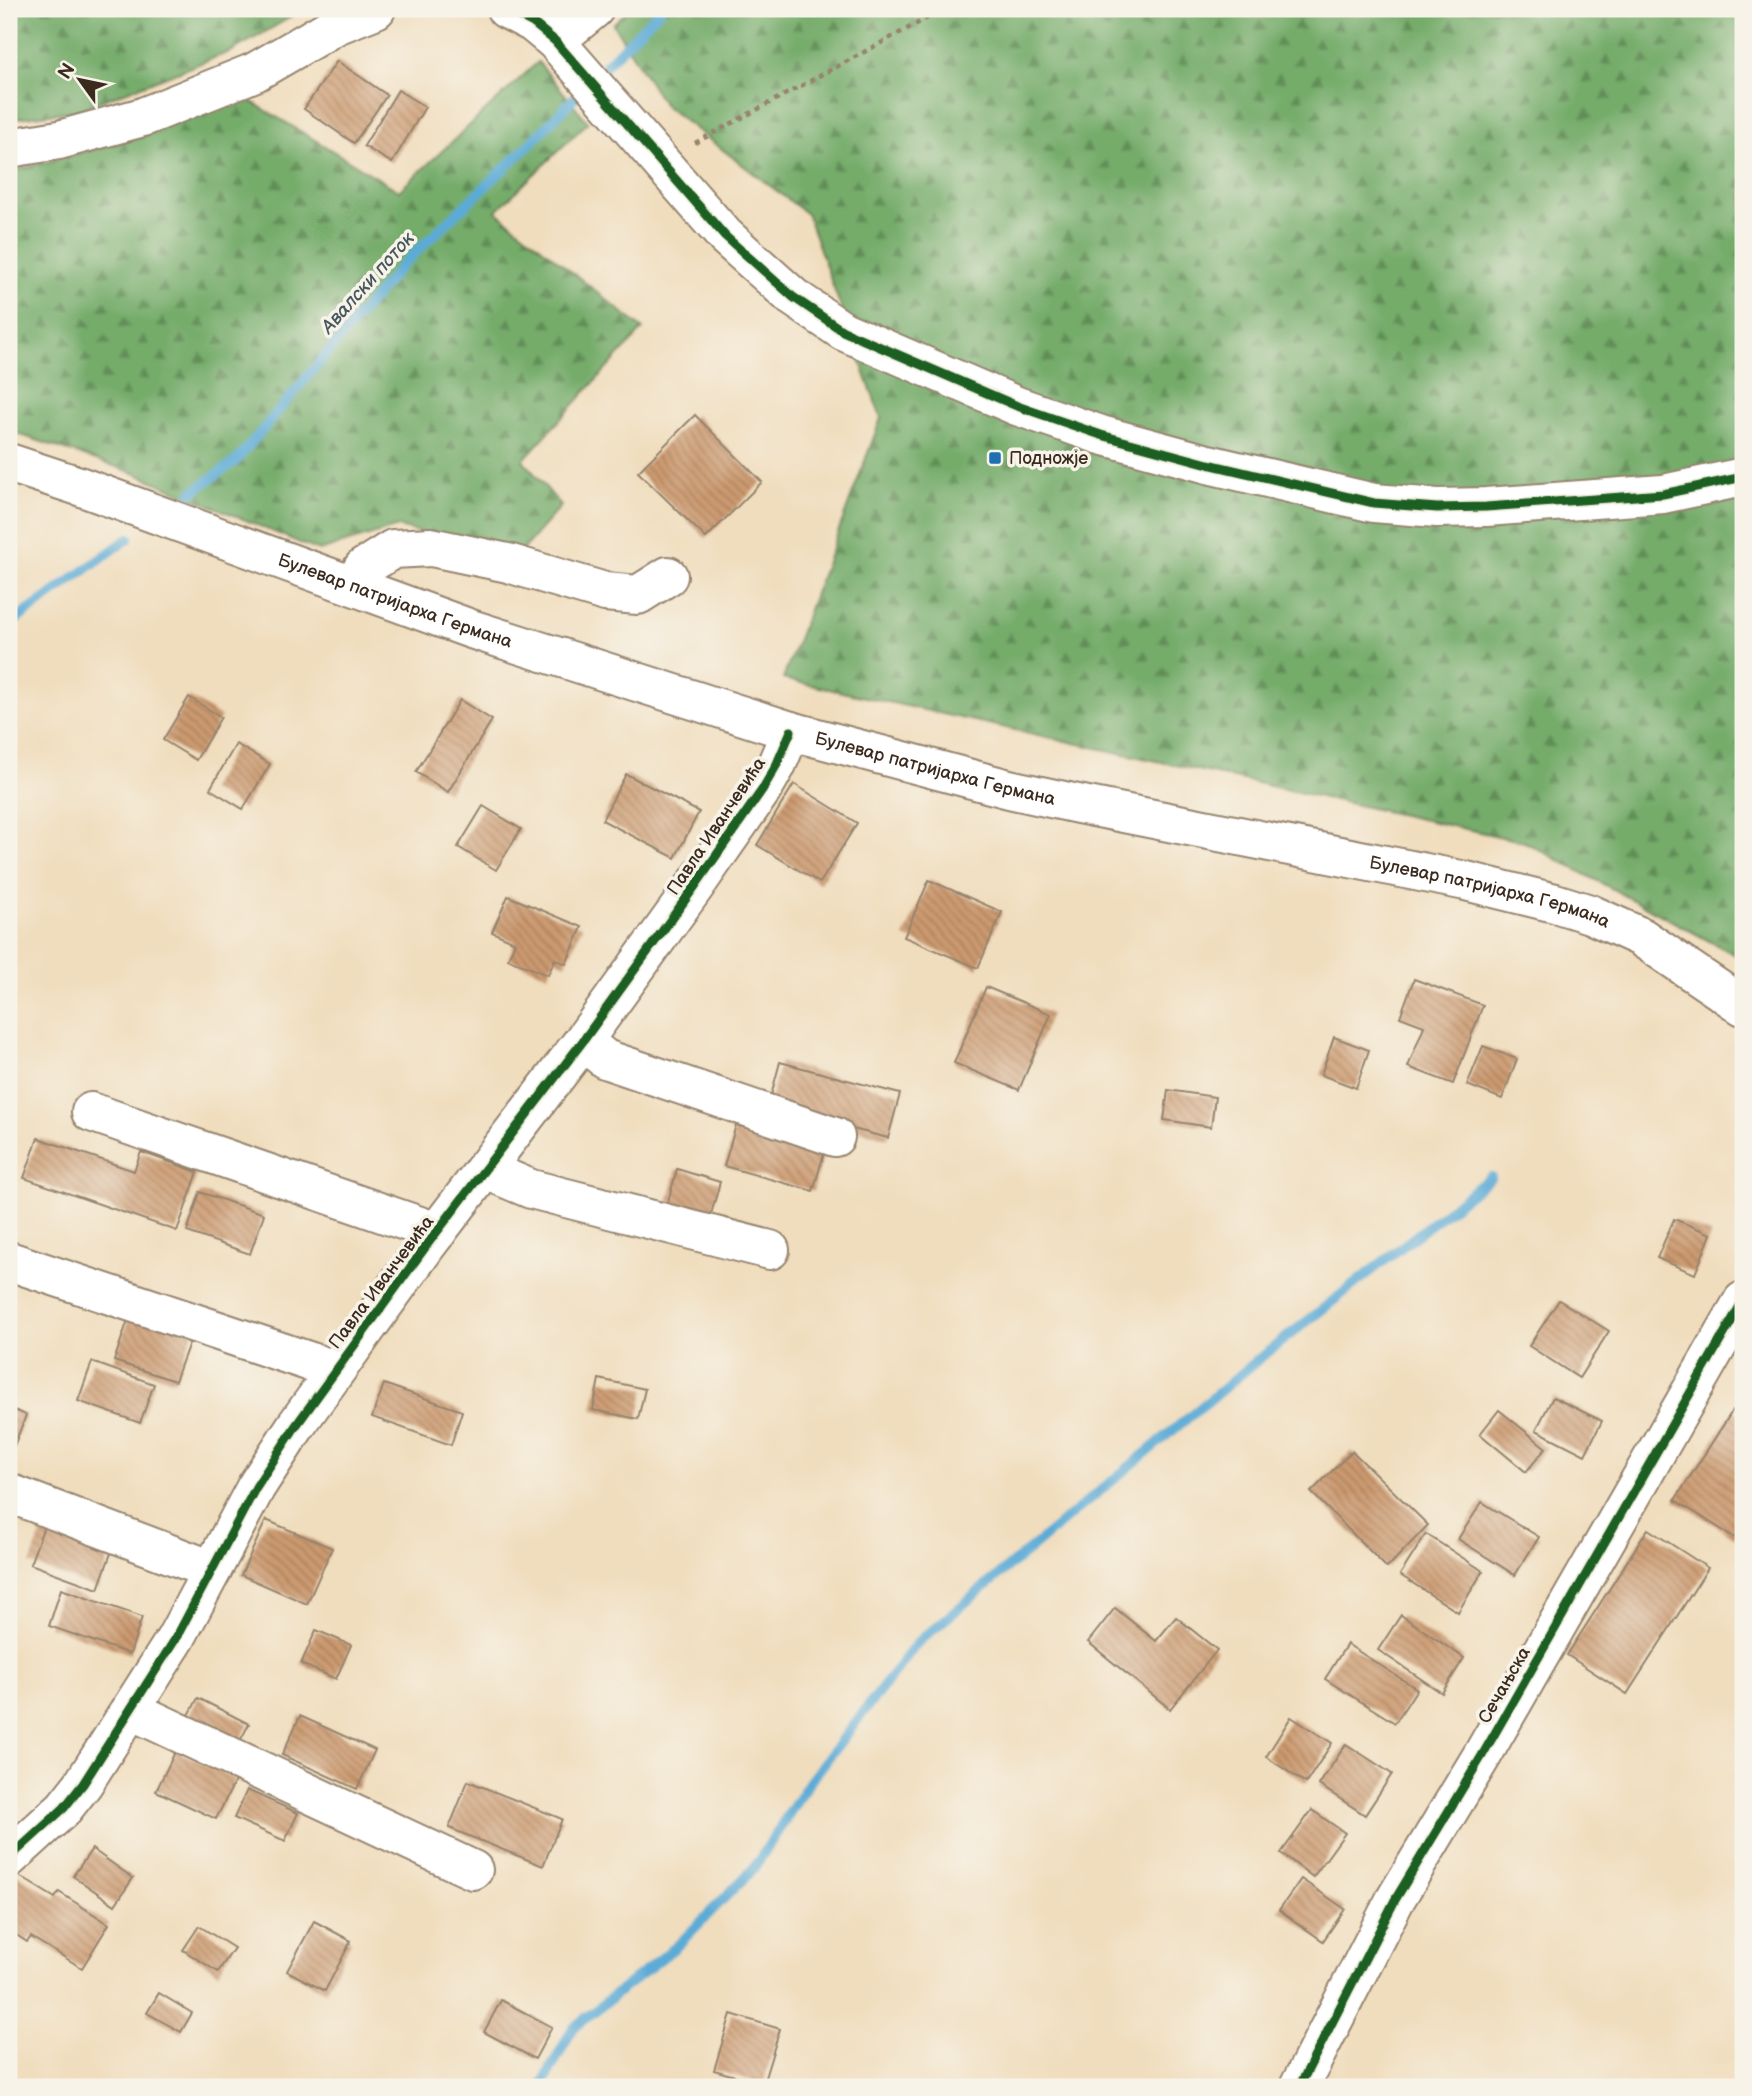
<svg xmlns="http://www.w3.org/2000/svg" width="1752" height="2096" viewBox="0 0 1752 2096" font-family="'Balsamiq Sans',sans-serif">
<defs>
<pattern id="forest-firs" width="22" height="20" patternUnits="userSpaceOnUse" patternTransform="scale(1.75)"><rect width="22" height="20" fill="#75ac6a"/><path d="M5 1l3.5 6h-7zM16 11l3.5 6h-7z" fill="#618c57"/></pattern>
<pattern id="building-back-hatch" width="6" height="6" patternUnits="userSpaceOnUse" patternTransform="scale(1.75)"><rect width="6" height="6" fill="#cc9a70"/><path d="M-1 5l2 2M0 0l6 6M5-1l2 2" fill="none" stroke="#a77e5b"/></pattern>
</defs>
<rect width="100%" height="100%" fill="#f7f3e8"/>
<filter id="ink" filterUnits="userSpaceOnUse"><feTurbulence type="fractalNoise" baseFrequency=".0143" numOctaves="2"/><feDisplacementMap in="SourceGraphic" scale="14" xChannelSelector="R" yChannelSelector="G"/><feConvolveMatrix kernelMatrix="1 2 1 2 8 2 1 2 1" color-interpolation-filters="sRGB"/></filter>
<filter id="wash" filterUnits="userSpaceOnUse"><feTurbulence type="fractalNoise" baseFrequency=".00686" numOctaves="4" result="noise"/><feDisplacementMap in="SourceGraphic" scale="28" xChannelSelector="R" yChannelSelector="G"/><feGaussianBlur stdDeviation="1.57" result="paint"/><feColorMatrix in="noise" values="0 0 0 0 0 0 0 0 0 0 0 0 0 0 0 0 0 1.4 0 .05"/><feComposite in="paint" operator="in"/></filter>
<g filter="url(#wash)">
<rect width="100%" height="100%" fill="#f0ddbd"/>
<!-- forest -->
<g fill="url(#forest-firs)" stroke="#586b44" stroke-width="2">
<polygon points="9,9 292,9 291,17 232,51 75,111 9,119"/>
<polygon points="630,9 1743,9 1743,959 1525,842 783,679 881,418 807,214 664,105 613,24"/>
<polygon points="538,62 588,122 496,211 643,329 523,460 561,506 518,555 398,527 319,551 129,471 9,431 9,172 137,138 237,93 399,191"/>
</g>
<g fill="none" stroke-linecap="round" stroke-linejoin="round">
<!-- stream -->
<g stroke="#5cabd6" stroke-width="10">
<polyline points="606,65 661,9"/>
<polyline points="191,493 236,461 401,266 524,150 575,97"/>
<polyline points="9,625 129,538"/>
<polyline points="541,2087 573,2028 677,1946 754,1868 810,1781 918,1642 1259,1359 1491,1177"/>
</g>
</g>
<g id="blocks">
<!-- building -->
<g fill="url(#building-back-hatch)">
<polygon points="337,61 387,95 354,143 304,109"/>
<polygon points="398,90 425,107 392,163 364,146"/>
<polygon points="695,415 762,482 706,538 638,472"/>
<polygon points="189,697 221,717 196,760 163,740"/>
<polygon points="460,700 492,720 448,792 416,772"/>
<polygon points="236,744 270,764 243,809 210,789"/>
<polygon points="626,774 699,812 675,858 602,820"/>
<polygon points="794,784 857,823 820,883 757,845"/>
<polygon points="483,806 521,829 496,870 458,847"/>
<polygon points="929,880 1002,912 978,968 904,937"/>
<polygon points="508,896 582,927 566,964 555,959 548,975 508,959 515,942 492,932"/>
<polygon points="1414,979 1483,1005 1453,1084 1408,1067 1424,1026 1400,1017"/>
<polygon points="986,987 1051,1014 1019,1090 954,1063"/>
<polygon points="1334,1037 1369,1050 1356,1088 1321,1075"/>
<polygon points="1483,1046 1517,1059 1502,1099 1467,1085"/>
<polygon points="780,1062 900,1094 888,1138 768,1107"/>
<polygon points="1168,1090 1215,1097 1211,1127 1164,1120"/>
<polygon points="736,1125 825,1150 813,1191 724,1166"/>
<polygon points="38,1138 134,1171 141,1152 198,1172 177,1231 24,1178"/>
<polygon points="677,1169 720,1182 710,1218 667,1205"/>
<polygon points="200,1192 264,1214 250,1254 187,1232"/>
<polygon points="1674,1219 1711,1234 1695,1274 1657,1258"/>
<polygon points="1559,1300 1609,1331 1579,1378 1529,1346"/>
<polygon points="131,1311 193,1332 175,1381 114,1361"/>
<polygon points="92,1362 154,1384 140,1423 78,1401"/>
<polygon points="599,1379 645,1389 638,1419 593,1410"/>
<polygon points="384,1384 462,1411 451,1445 372,1417"/>
<polygon points="1553,1397 1602,1421 1585,1455 1536,1430"/>
<polygon points="9,1408 26,1415 9,1459"/>
<polygon points="1499,1410 1546,1448 1526,1472 1480,1434"/>
<polygon points="1733,1410 1743,1417 1743,1525 1735,1538 1675,1500"/>
<polygon points="1352,1451 1428,1525 1387,1568 1311,1492"/>
<polygon points="1482,1502 1539,1537 1515,1575 1458,1539"/>
<polygon points="47,1518 115,1542 98,1589 30,1564"/>
<polygon points="266,1520 332,1548 307,1604 241,1575"/>
<polygon points="1648,1529 1708,1568 1627,1694 1567,1655"/>
<polygon points="1426,1534 1483,1571 1458,1612 1400,1575"/>
<polygon points="61,1589 142,1617 130,1654 49,1626"/>
<polygon points="1115,1608 1156,1641 1176,1617 1217,1650 1170,1709 1088,1642"/>
<polygon points="1401,1615 1464,1658 1442,1693 1378,1650"/>
<polygon points="316,1630 351,1645 336,1679 301,1664"/>
<polygon points="1347,1644 1417,1689 1395,1723 1325,1679"/>
<polygon points="198,1698 249,1724 238,1745 187,1719"/>
<polygon points="300,1716 375,1750 357,1789 282,1755"/>
<polygon points="1291,1717 1332,1743 1306,1783 1266,1757"/>
<polygon points="1346,1744 1392,1774 1365,1815 1319,1785"/>
<polygon points="176,1750 236,1779 216,1819 156,1791"/>
<polygon points="468,1781 562,1819 543,1866 449,1828"/>
<polygon points="247,1790 298,1813 285,1841 234,1818"/>
<polygon points="1312,1810 1345,1833 1313,1877 1281,1853"/>
<polygon points="92,1849 133,1878 115,1905 73,1876"/>
<polygon points="16,1874 55,1898 59,1892 109,1924 82,1968 31,1937 27,1942 9,1930 9,1886"/>
<polygon points="1301,1879 1345,1909 1323,1941 1279,1910"/>
<polygon points="314,1921 351,1941 325,1991 287,1971"/>
<polygon points="199,1926 234,1948 218,1972 183,1950"/>
<polygon points="159,1993 192,2013 181,2032 147,2013"/>
<polygon points="501,2000 552,2027 535,2059 484,2032"/>
<polygon points="731,2014 780,2029 763,2084 714,2070"/>
</g>
</g>
</g>
<g filter="url(#ink)">
<use href="#blocks" fill-opacity="0" stroke="#96846e" stroke-width="2"/>
<g fill="none" stroke-linecap="round" stroke-linejoin="round">
<defs>
<g id="minor">
<polyline points="506,9 533,23 555,41 725,236 793,297 843,331 1017,406 1101,435 1208,464 1374,503 1437,508 1486,507 1663,494 1743,477"/>
<polyline points="555,41 594,9"/>
<polyline points="9,148 59,140 143,117 255,72 336,25 376,9"/>
<polyline points="354,586 363,568 393,549 431,547 508,563 605,592 638,595 668,576"/>
<polyline points="583,1041 605,1059 835,1137"/>
<polyline points="91,1112 437,1232"/>
<polyline points="486,1170 531,1189 770,1250"/>
<polyline points="9,1261 335,1370"/>
<polyline points="9,1493 212,1570"/>
<polyline points="131,1710 473,1870"/>
<polyline points="9,1858 64,1808 83,1784 176,1638 256,1487 295,1427 426,1246 583,1041 695,886 762,790 776,766 791,731"/>
<polyline points="1299,2087 1395,1900 1483,1754 1743,1301"/>
</g>
<g id="major">
<path id="s1" d="M9,463L79,486L471,629L791,731L1009,789L1078,804L1466,881L1555,903L1590,914L1641,937L1743,1006"/>
</g>
</defs>
<!-- minor casing -->
<use href="#minor" stroke="#96846e" stroke-width="42"/>
<!-- major casing -->
<use href="#major" stroke="#96846e" stroke-width="42"/>
<!-- path -->
<polyline stroke="#96846e" stroke-width="4.5" stroke-dasharray="5 5" stroke-linecap="butt" points="695,143 944,9"/>
<!-- minor -->
<use href="#minor" stroke="#fff" stroke-width="38"/>
<!-- major -->
<use href="#major" stroke="#fff" stroke-width="38"/>
<defs>
<g id="cycleway">
<polyline points="506,9 533,23 555,41 725,236 793,297 843,331 1017,406 1101,435 1208,464 1374,503 1437,508 1486,507 1663,494 1743,477"/>
<polyline points="9,1858 64,1808 83,1784 176,1638 256,1487 295,1427 426,1246 583,1041 695,886 762,790 776,766 791,731"/>
<polyline points="1299,2087 1395,1900 1483,1754 1743,1301"/>
</g>
</defs>
<!-- cycleway casing -->
<use href="#cycleway" stroke="#f7f3e8" stroke-width="13"/>
<!-- cycleway -->
<use href="#cycleway" stroke="#1b5e20" stroke-width="9"/>
</g>
</g>
<!-- markers -->
<rect fill="#1f6fb2" stroke="#f7f3e8" stroke-width="2.5" x="988" y="451" width="14" height="14" rx="3.5"/>
<g text-anchor="middle" stroke-width="7" stroke-linejoin="round" paint-order="stroke">
<!-- poi labels -->
<g font-size="18" fill="#3b2a1e" stroke="#f7f3e8" text-anchor="start">
<text x="1009" y="464">Подножје</text>
</g>
<!-- street labels -->
<g font-size="18" fill="#3b2a1e" stroke="#f7f3e8">
<text dy="6" stroke="none"><textPath href="#s1" startOffset="410">Булевар патријарха Германа</textPath></text>
<text dy="6" stroke="none"><textPath href="#s1" startOffset="976">Булевар патријарха Германа</textPath></text>
<text transform="translate(716 826) rotate(-56)" y="6">Павла Иванчевића</text>
<text dy="6" stroke="none"><textPath href="#s1" startOffset="1544">Булевар патријарха Германа</textPath></text>
<text transform="translate(381 1282) rotate(-53)" y="6">Павла Иванчевића</text>
<text transform="translate(1504 1685) rotate(-60)" y="6">Сечањска</text>
</g>
<!-- water labels -->
<g font-size="19" font-style="italic" fill="#47575e" stroke="#f7f3e8">
<text transform="translate(367 282) rotate(-48)" y="7">Авалски поток</text>
</g>
</g>
<!-- margin -->
<rect width="1752" height="2096" fill="none" stroke="#f7f3e8" stroke-width="35"/>
<!-- north arrow -->
<g transform="translate(80 80) rotate(303)" stroke="#f7f3e8" stroke-width="5" paint-order="stroke">
<path d="M0-5L12 26L0 18L-12 26Z" fill="#3b2a1e"/>
<text y="-10" font-size="19" font-weight="bold" text-anchor="middle" fill="#3b2a1e">N</text>
</g>
</svg>
